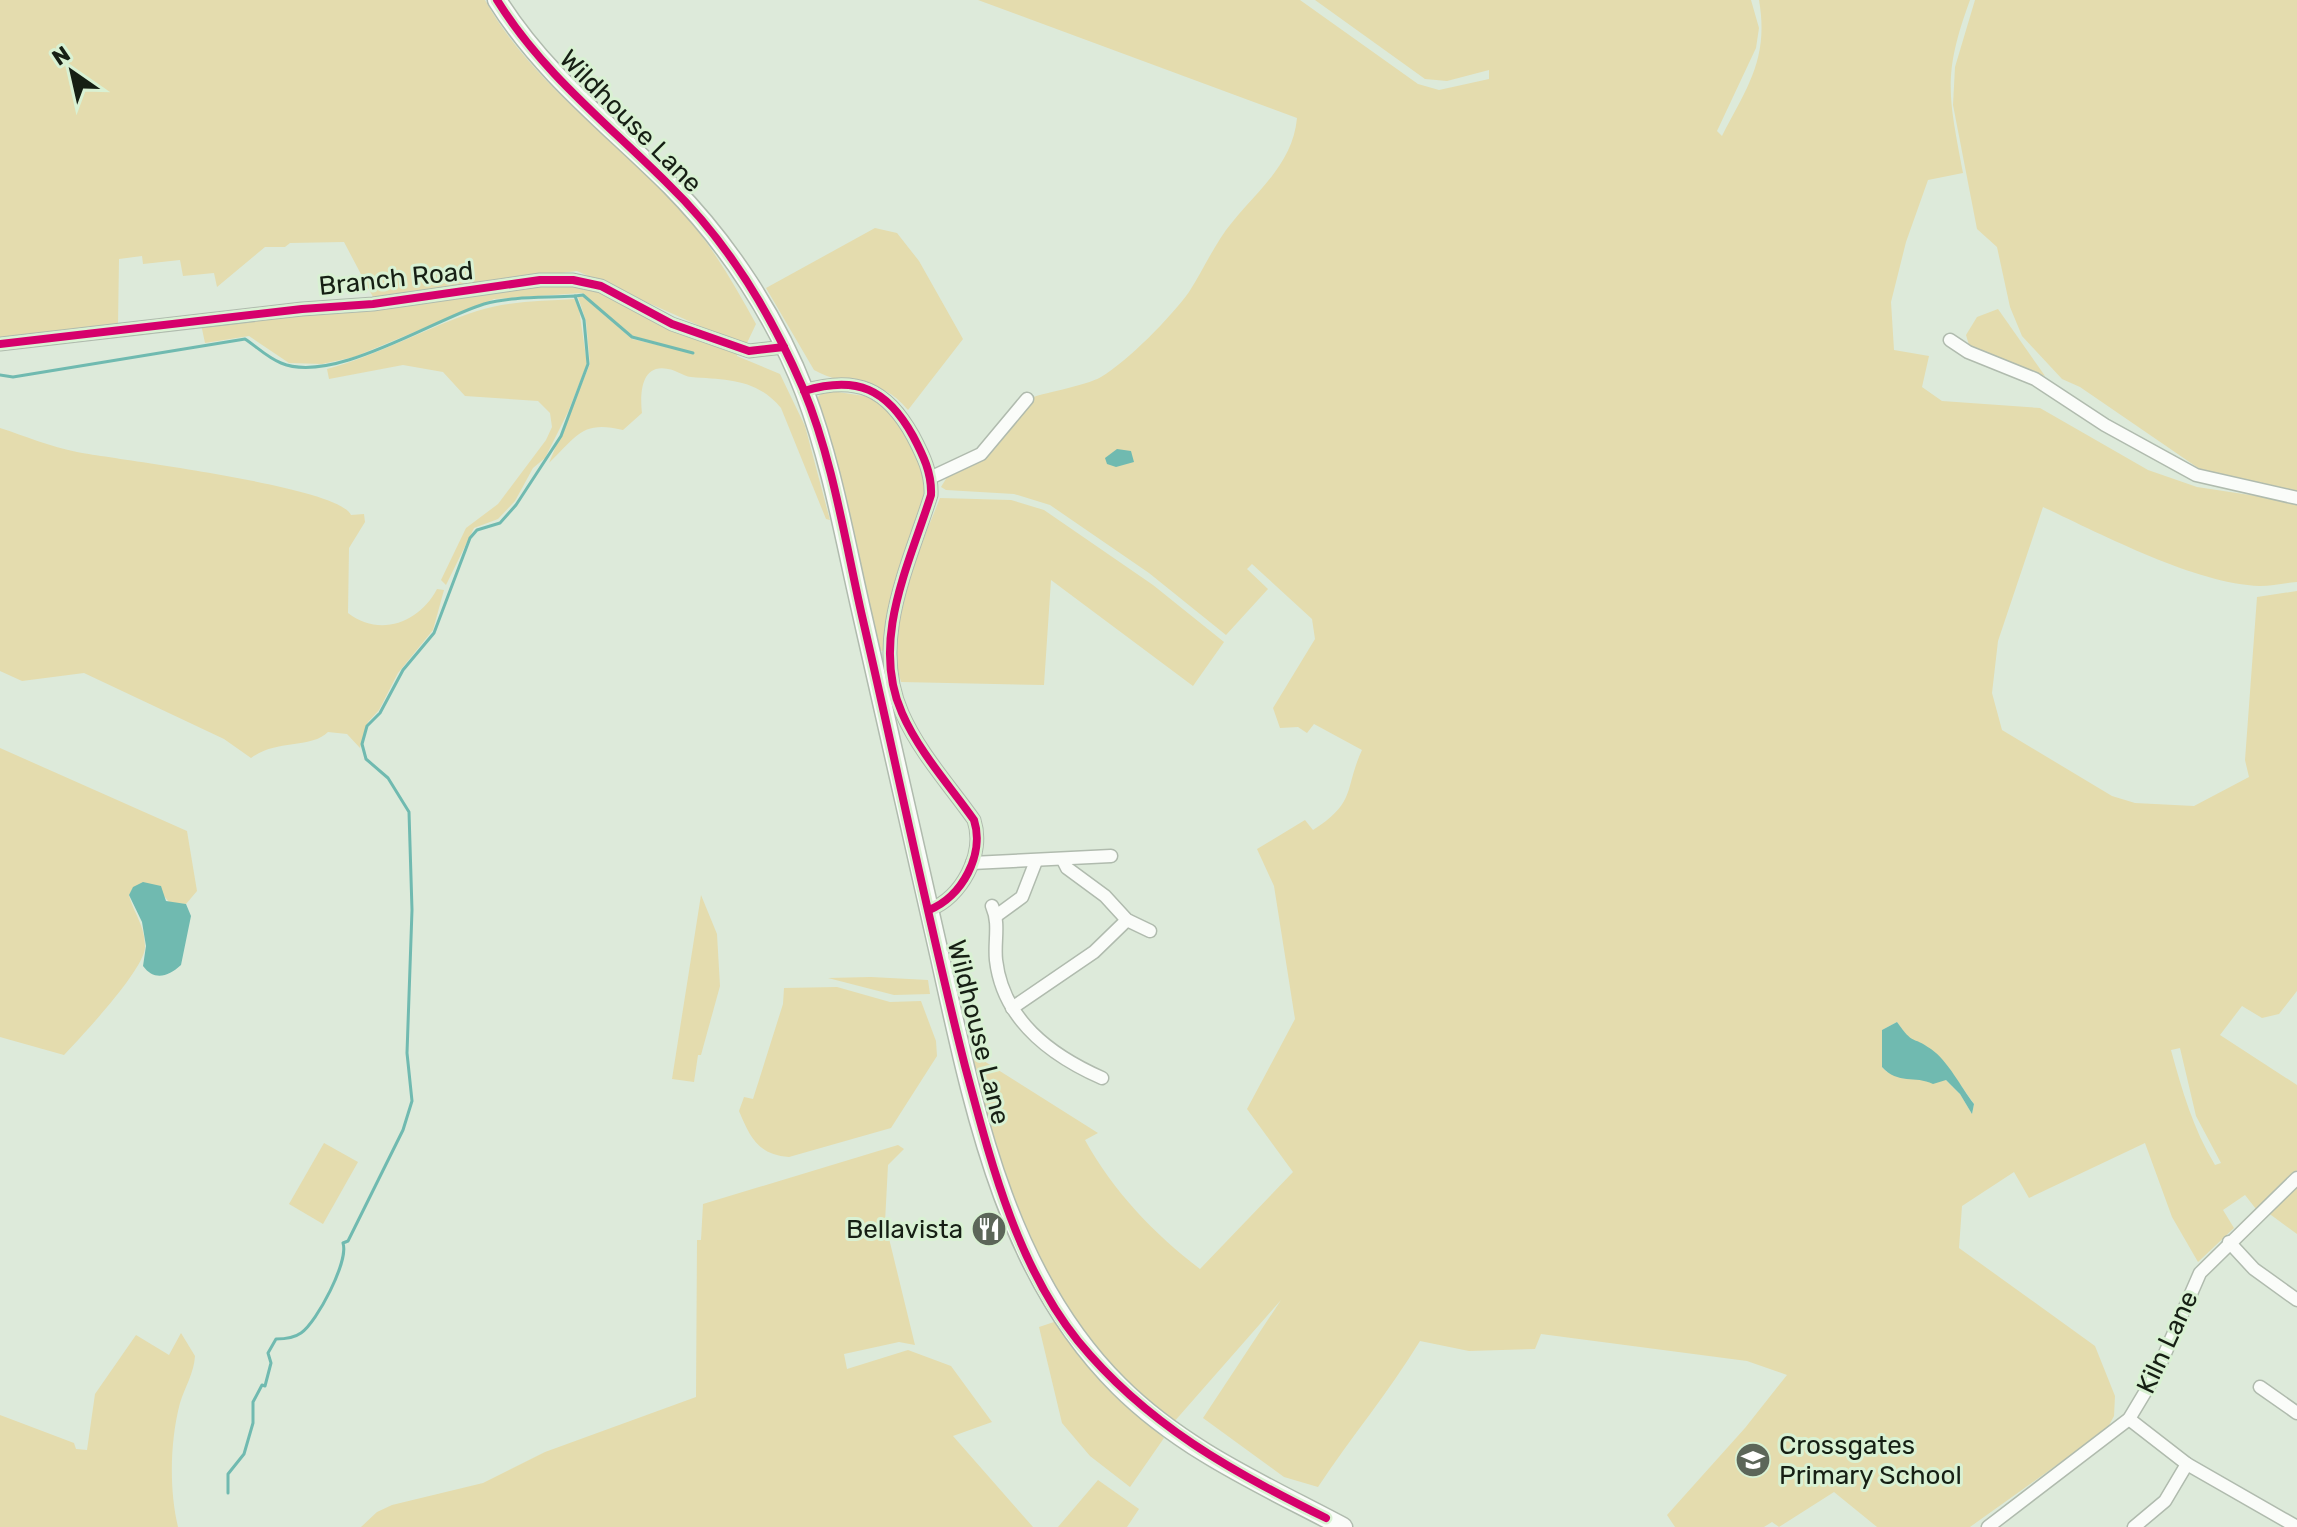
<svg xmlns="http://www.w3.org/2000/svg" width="2297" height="1527" viewBox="0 0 2297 1527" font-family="Rubik,sans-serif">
<rect width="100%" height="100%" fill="#ddeada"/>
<!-- green -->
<g fill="#e4dcae" fill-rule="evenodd">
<path d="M0,0H485C533,86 617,139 681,211C712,245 734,284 756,324L747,343H738L577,271L373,297L344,242L290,243L285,247H265L217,287L214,273L183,276L180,260L143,264L142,256L119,259L118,325L0,339Z"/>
<path d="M978,0H1300L1418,84L1439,90L1489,79V70L1447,81L1425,79L1315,0H1751L1759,28L1756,48L1717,131L1722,136C1748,86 1769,58 1759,0H1970C1942,76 1949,97 1963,173L1928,180L1906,242L1891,302L1894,350L1929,356L1922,387L1942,401L2040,408L2148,470L2197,487L2297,502V582C2285,583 2272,586 2260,586C2196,584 2101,534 2043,507L1998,641L1992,693L2002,730L2112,796L2135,803L2194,806L2249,777L2245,760L2257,597L2297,591V991L2279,1014L2262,1018L2242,1006L2220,1035L2297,1085V1170L2256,1209L2245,1195L2223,1210L2234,1228L2198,1262L2172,1217L2145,1143L2029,1198L2014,1172L1962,1206L1959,1248L2095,1346L2115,1396L2114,1416L2107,1429L1970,1527H1877L1834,1492L1779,1527L1772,1522L1764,1527H1675L1667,1515L1745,1428L1787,1375L1747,1361L1541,1334L1535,1349L1469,1351L1420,1341C1389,1392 1351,1437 1318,1487L1284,1477L1203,1418L1281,1300L1173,1423C1133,1389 1093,1353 1064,1308C1015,1231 993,1138 968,1051L1098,1133L1085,1140C1113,1191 1154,1234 1200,1269L1293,1172L1247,1109L1295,1019L1274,886L1257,849L1305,820L1313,830C1357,802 1344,789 1362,750L1314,724L1307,733L1298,727L1280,728L1273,708L1315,639L1312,619L1252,564L1247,569L1268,589L1226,635L1149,573L1050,505L1014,494L946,490L941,487L952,469C992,457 1004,425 1032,398C1037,394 1086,386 1101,377C1128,361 1171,317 1189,292C1200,275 1209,256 1220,239C1247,197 1292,171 1297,118ZM1897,1022L1911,1042L1947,1066L1974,1104L1972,1114L1960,1094L1946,1080L1887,1072L1882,1067V1030ZM2180,1048L2196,1116L2221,1163L2215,1165C2193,1129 2182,1090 2171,1050Z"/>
<polygon points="1975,0 2297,0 2297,492 2204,472 2080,387 2062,379 2022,336 2010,307 1997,247 1977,229 1953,105 1955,67"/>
<path d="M875,228L897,233L919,261L963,339L908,410C878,373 849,390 814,370L766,288Z"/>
<path d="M540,283L586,285L737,350V356L780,374L805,426L830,520L826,519L781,408C756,378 726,380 691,377C683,376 676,370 668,369C640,363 640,396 642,413L623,430C582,420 577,436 549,463L590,364L586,321L578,297L582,296L632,339L696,354L633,336L582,293L494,299L354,357L322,364L289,363L249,336L205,343L201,324Z"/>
<path d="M575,299L578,302L587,364L568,412L545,458L533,468L515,501L498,519L474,528L446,585L441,580L466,528L498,504L546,440L552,427L550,413L538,401L465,396L443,372L403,365L329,379L327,369C379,355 425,328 477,311C507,301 542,301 575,299Z"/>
<polygon points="1998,309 2045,376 1969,345 1966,335 1977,317"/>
<polygon points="825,390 871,397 893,412 917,452 927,487 890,608 885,650 877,652 818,405 817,398"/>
<path d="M0,428C25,436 51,447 77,452C118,460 339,486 351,515L364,514L365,522L349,548L348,613C380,638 420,622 437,589L444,590L433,630L398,673L379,710L368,722L360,748L347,734L328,732C311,749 276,739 251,758L224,739L84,673L22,681L0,671Z"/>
<polygon points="940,498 1011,500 1044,510 1153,585 1224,642 1193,686 1051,580 1044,685 901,682 894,655 899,600"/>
<path d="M0,748L187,831L197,891L186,904L170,903L164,896L133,888L129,895C133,912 145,925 145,947C145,969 81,1037 64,1055L0,1037Z"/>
<polygon points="701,895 717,934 720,986 701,1055 698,1055 694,1082 672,1079"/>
<polygon points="871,977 928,980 930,994 894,995 828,978"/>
<path d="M837,987L890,1002L921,1001L936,1041L937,1056L891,1128L789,1157C758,1155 750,1137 739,1111L744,1097L753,1099L783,1004L784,988Z"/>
<polygon points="324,1143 358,1162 323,1224 289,1204"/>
<polygon points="898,1145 904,1149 888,1165 885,1222 915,1345 899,1342 844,1354 847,1369 908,1350 951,1366 992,1422 953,1436 1033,1527 361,1527 377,1512 392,1505 483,1483 545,1452 696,1397 697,1240 701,1240 703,1204"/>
<polygon points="2297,1184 2297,1234 2267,1212"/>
<path d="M1054,1322C1086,1367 1122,1403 1164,1438L1130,1487L1090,1456L1062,1423L1039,1327Z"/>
<path d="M181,1333L195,1356C194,1373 185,1387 180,1403C170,1441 169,1489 178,1527H0V1415L74,1443L76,1449L87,1450L95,1394L136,1335L169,1355Z"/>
<polygon points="1098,1480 1139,1509 1127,1527 1058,1527"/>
</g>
<!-- water -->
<g fill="#70bab0">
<polygon points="1117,449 1131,451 1134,462 1116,467 1107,464 1105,458"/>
<path d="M143,882L161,886L166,901L186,904L191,916L181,965C168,977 154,981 143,966L146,946L142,922L129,895L133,887Z"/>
<path d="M1897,1022C1914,1046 1911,1035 1931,1049C1948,1061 1961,1087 1974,1104L1972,1114L1960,1094L1946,1080L1933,1084C1915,1075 1898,1085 1882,1067V1030Z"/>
</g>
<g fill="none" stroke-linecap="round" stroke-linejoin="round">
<!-- stream -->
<g stroke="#70bab0" stroke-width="3">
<polyline points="575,296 583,295 632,337 693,353"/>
<path d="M0,375L13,377L245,339C257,347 268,358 281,363C333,385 432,320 484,304C512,296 546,298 575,296L584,320L588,364L561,436L516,505L500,523L477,530L470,538L434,633L403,670L380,713L367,726L362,744L366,759L388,778L409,812L412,910L407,1053L412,1101L403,1130L348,1241L343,1243C349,1261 317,1322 301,1333C294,1338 284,1339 276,1339L268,1353L271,1363L265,1386L262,1385L253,1402V1423L244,1454L228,1474V1493"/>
</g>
<defs>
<g id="street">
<polyline points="1950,340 1968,352 2035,379 2105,425 2196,475 2297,498"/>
<polyline points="0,344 302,309 373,304 540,280 573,280 601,286 672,324 749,351 784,347"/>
<path d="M804,391C857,375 887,389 913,436C923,455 932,473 931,495C909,565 870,641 902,713C919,752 950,786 974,820C985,854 962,897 929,910"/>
<polyline points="932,477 981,454 1027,399"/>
<polyline points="1063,860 1067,868 1105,896 1127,920 1150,931"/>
<polyline points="972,863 1111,856"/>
<path d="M992,906C1000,924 994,941 996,960C1003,1020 1050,1055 1102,1078"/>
<polyline points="996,916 1022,897 1036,861"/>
<polyline points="1012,1008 1094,952 1127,920"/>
<polyline points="2229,1242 2254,1269 2297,1300"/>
<polyline points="2260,1387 2297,1413"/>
<polyline points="2129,1419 2187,1464 2297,1527"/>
<polyline points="1988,1527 2129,1419 2156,1374 2200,1273 2297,1178"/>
<polyline points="2134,1527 2165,1501 2187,1464"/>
</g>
<path id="secondary" d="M497,0C543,74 611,126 671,186C728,244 776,317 805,393C832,464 845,541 862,614C889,730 915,846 941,962C974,1111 1007,1275 1119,1386C1183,1450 1264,1485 1343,1527"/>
</defs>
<!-- street casing -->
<use href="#street" stroke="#b0bbae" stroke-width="15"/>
<!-- secondary casing -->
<use href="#secondary" stroke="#b0bbae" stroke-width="21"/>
<!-- street -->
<use href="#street" stroke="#fafcf9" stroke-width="12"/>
<!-- secondary -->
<use href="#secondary" stroke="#fafcf9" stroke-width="18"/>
<defs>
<g id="cycleway">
<path d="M497,0C542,73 609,125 669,185C727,241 771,314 803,388C833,460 845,541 862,616C897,766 927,917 965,1066C990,1159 1016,1264 1078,1341C1146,1424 1232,1472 1326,1518"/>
<polyline points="0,344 302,309 373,304 540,280 573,280 601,286 672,324 749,351 784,347"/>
<path d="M804,391C857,375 887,389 913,436C923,455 932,473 931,495C909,565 870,641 902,713C919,752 950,786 974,820C985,854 962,897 929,910"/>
</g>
</defs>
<!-- cycleway casing -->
<use href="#cycleway" stroke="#d9f1d3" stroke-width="13"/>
<!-- cycleway -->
<use href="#cycleway" stroke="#d6006c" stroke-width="8"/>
</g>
<!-- icons -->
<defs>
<symbol id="restaurant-disc" viewBox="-11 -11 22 22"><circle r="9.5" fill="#5c6659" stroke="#d9f1d3"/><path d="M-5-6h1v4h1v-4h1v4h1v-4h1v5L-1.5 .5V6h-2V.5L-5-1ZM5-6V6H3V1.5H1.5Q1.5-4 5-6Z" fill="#fff"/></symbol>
<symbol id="school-disc" viewBox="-11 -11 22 22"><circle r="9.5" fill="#5c6659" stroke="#d9f1d3"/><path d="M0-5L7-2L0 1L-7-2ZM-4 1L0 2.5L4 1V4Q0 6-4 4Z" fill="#fff"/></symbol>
</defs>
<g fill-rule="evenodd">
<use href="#restaurant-disc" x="969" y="1209" width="40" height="40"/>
<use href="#school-disc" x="1733" y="1440" width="40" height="40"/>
</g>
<g text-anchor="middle" stroke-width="6" stroke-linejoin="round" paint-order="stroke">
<!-- street labels -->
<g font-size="26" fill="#161f14" stroke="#d9f1d3">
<text transform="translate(631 121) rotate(45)" y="9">Wildhouse Lane</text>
<text transform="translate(396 278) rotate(-6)" y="9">Branch Road</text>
<text transform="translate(979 1032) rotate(76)" y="9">Wildhouse Lane</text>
<text transform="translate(2167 1342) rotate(-65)" y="9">Kiln Lane</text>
</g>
<!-- poi labels -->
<g font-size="26" fill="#161f14" stroke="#d9f1d3" text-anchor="end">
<text x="963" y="1238">Bellavista</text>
<text x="1779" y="1454" text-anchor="start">Crossgates<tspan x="1779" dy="30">Primary School</tspan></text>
</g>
</g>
<!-- north arrow -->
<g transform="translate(72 72) rotate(326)" stroke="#d9f1d3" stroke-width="6" paint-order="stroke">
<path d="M0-6L14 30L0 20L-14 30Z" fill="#161f14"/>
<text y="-12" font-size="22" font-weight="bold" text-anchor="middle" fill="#161f14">N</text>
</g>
</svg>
